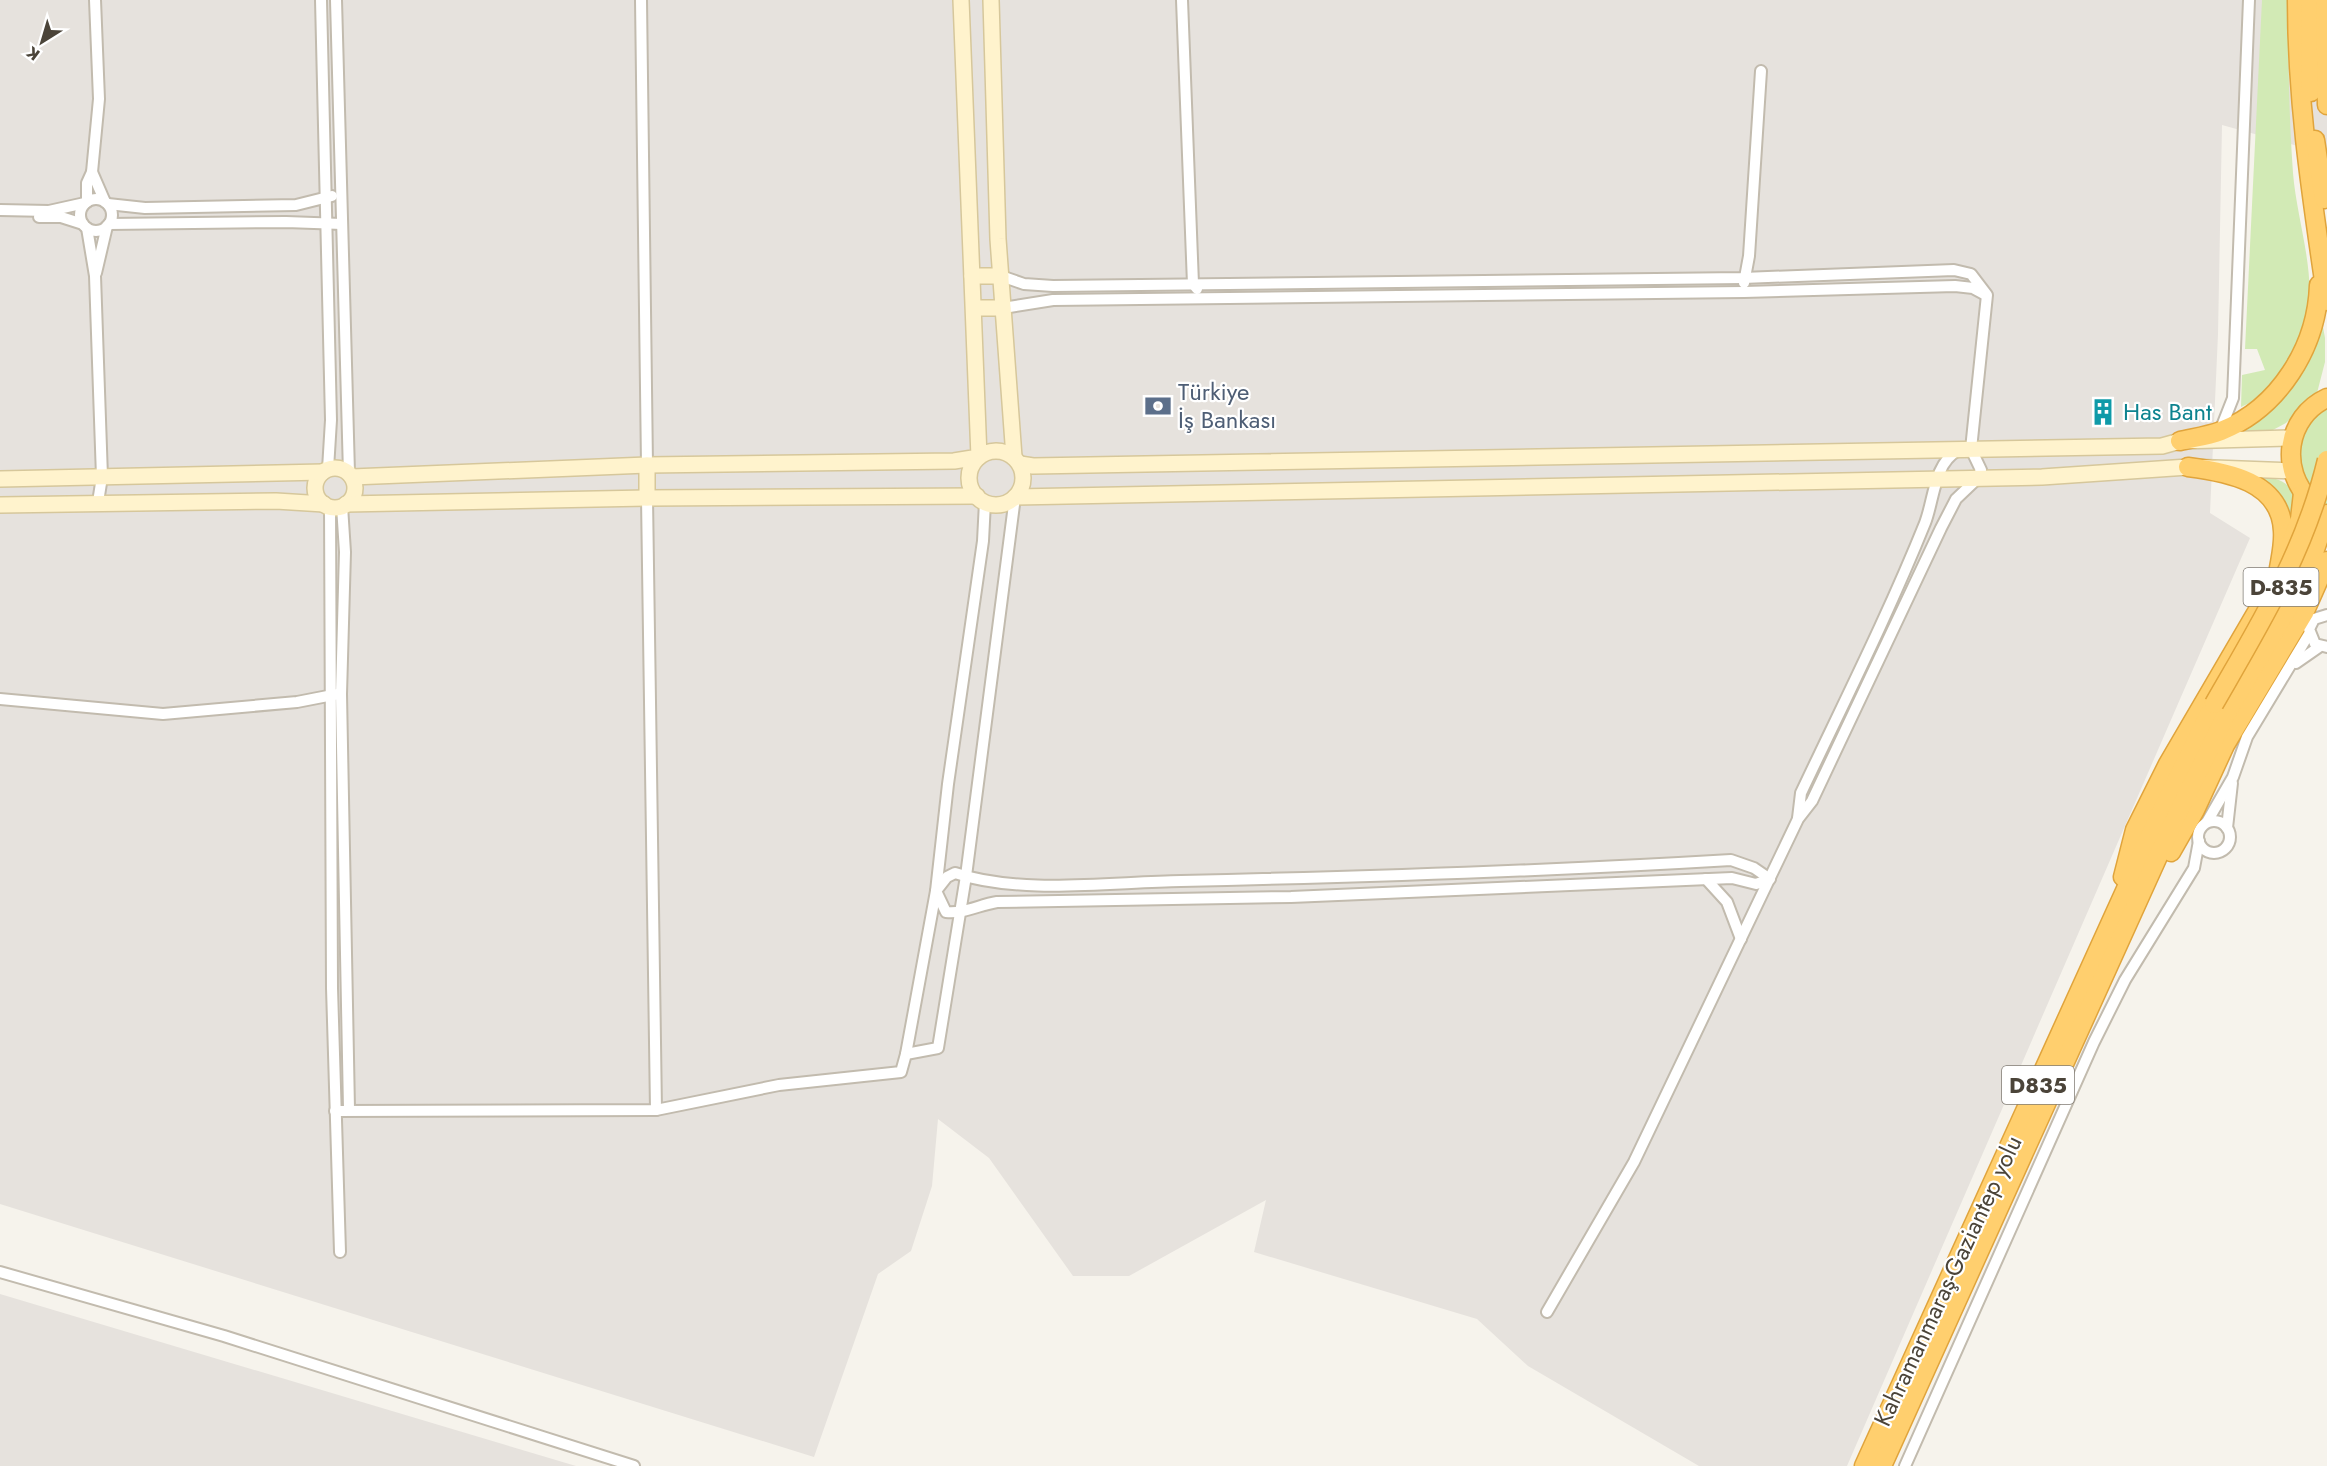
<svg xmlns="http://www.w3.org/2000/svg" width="2327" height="1466" viewBox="0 0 2327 1466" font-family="Jost,sans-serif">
<rect width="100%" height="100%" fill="#f6f3ec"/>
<!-- industrial -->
<g fill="#e6e2dd">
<polygon points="0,0 2327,0 2327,154 2222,125 2218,334 2210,513 2250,538 1847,1466 1699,1466 1528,1366 1477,1319 1254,1252 1266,1200 1129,1276 1073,1276 989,1158 938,1119 932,1186 911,1251 878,1274 814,1457 0,1204"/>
<polygon points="0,1294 576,1466 0,1466"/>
</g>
<!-- green -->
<g fill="#d2eab5">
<path d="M2262,0H2288C2288,58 2289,116 2293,173C2297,224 2320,281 2304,332C2296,360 2268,396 2241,407L2242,375L2265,370L2257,349H2245Z"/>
<polygon points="2321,316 2325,338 2325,362 2317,393 2286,423 2271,431 2216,438 2246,425"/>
<path d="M2327,407V505C2313,497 2306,488 2302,472C2294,441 2301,426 2327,407Z"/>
<path d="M2252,476C2292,476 2301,492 2293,529Z"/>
</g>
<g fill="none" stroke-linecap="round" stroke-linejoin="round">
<defs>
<g id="street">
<polyline points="321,0 331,420 328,469"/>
<polyline points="336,0 349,473"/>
<polyline points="641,0 647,465"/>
<polyline points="1182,0 1193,284 1197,289"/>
<polyline points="92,172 105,202"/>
<circle cx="96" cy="215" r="16"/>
<polyline points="87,202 87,183 92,172 99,99 95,0"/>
<polyline points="108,204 145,208 296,205 332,196"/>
<polyline points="0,210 49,211 85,203"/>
<polyline points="39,217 61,217 83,224"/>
<polyline points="109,224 286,222 342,224"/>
<polyline points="87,228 95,276 102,477 98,502"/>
<polyline points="96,273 107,226"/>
<polyline points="1001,276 1024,284 1053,286 1743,278 1954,270 1971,274 1987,295 1971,449 1981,470 1977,479 1956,499 1941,528 1812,801 1798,819 1634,1162 1547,1312"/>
<polyline points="1744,283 1749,256 1761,71"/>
<polyline points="1003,308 1053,300 1744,292 1955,286 1973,288 1986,295"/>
<polyline points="2220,431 2233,398 2249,0"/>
<polyline points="647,498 656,1110"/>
<polyline points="342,506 345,552 341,694 349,1109"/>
<polyline points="330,507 332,988 340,1252"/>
<polyline points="2327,615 2314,619 2309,629 2315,644 2327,647"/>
<polyline points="2296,663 2319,647"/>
<polyline points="0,699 163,714 297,702 338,694"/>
<path d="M1798,818L1801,793C1843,704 1888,615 1925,523C1934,500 1934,464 1957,451"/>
<circle cx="2214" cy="837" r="16"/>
<polyline points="2207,822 2233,777 2247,737 2309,634"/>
<polyline points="2227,828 2232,783"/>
<path d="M1731,860L1754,868L1770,879L1756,884L1732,878L1291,897L997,902C979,905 963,914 946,912L936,891L947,877L955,873C1021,895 1111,882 1181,881C1364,877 1548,871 1731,860Z"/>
<polyline points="1706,879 1727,902 1741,939"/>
<polyline points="906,1054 936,891 948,784 983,541 985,502"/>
<polyline points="335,1111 656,1110 779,1085 901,1072 906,1054 938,1048 966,876 1015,497"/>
<polyline points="0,1272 224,1336 634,1466"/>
<polyline points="1905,1466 2094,1042 2125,980 2194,868 2199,841"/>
</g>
<g id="secondary">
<polyline points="991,0 998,239 1014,457"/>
<polyline points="972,276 1001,276"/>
<polyline points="974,308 1003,308"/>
<circle cx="996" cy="478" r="27"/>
<polyline points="1020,464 1033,466 2162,446 2180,441 2292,438"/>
<polyline points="647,465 647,498"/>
<circle cx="335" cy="488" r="20"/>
<polyline points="352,477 647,465 954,461 979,457 961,0"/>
<polyline points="0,479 323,472"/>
<polyline points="1015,497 2042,477 2188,467 2292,471"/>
<polyline points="346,504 647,498 977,496"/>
<polyline points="0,505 276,501 324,504"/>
</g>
<g id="highway">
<path d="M2297,0C2297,104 2312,198 2327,301"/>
<polyline points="2310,0 2311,92"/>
<polyline points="2325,0 2327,105"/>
<polyline points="2315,140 2324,199"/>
<path d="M2180,441C2193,438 2208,436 2221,431C2279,408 2317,347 2319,285"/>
<path d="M2188,467C2227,472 2281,481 2283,531C2284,544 2281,556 2279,568"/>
<path d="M2311,501C2279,470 2286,417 2327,398"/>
<polyline points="2292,541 2300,519 2303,493"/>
<polyline points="2171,852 2195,810 2225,745 2304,613 2327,561"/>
<polyline points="2123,877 2135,830 2168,764 2265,598"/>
<polyline points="1864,1466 2160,814 2214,704"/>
<polyline points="1882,1466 2174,821 2227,713 2295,596 2311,561 2327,514"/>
</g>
</defs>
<!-- street casing -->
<use href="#street" stroke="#c2bbae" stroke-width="14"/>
<!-- secondary casing -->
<use href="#secondary" stroke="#d6c79b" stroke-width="18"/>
<!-- highway casing -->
<use href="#highway" stroke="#e0a43c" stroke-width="21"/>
<!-- street -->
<use href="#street" stroke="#fff" stroke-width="10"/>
<!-- secondary -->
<use href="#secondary" stroke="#fff3cd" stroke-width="15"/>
<!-- highway -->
<use href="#highway" stroke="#ffcf6e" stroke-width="18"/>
<defs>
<path id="highway-bridge" d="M2214,704C2260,624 2305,552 2327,460"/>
</defs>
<!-- highway-bridge casing -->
<use href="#highway-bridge" stroke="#e0a43c" stroke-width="21" stroke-linecap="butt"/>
<!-- highway-bridge -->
<use href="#highway-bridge" stroke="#ffcf6e" stroke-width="18"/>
</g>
<!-- icons -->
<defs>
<symbol id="bank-bare" viewBox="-9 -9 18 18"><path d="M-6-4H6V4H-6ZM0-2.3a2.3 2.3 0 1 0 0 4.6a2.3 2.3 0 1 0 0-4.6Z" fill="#5c6f8a" stroke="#fff" stroke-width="2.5" paint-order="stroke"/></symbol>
<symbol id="building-bare" viewBox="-9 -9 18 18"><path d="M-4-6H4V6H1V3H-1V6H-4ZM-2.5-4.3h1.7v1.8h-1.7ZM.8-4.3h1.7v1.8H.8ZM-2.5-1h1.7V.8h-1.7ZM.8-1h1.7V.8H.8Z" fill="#0f9aa8" stroke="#fff" stroke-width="2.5" paint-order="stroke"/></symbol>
</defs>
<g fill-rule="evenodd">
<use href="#bank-bare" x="1139" y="387" width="38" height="38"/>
<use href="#building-bare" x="2084" y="393" width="38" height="38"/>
</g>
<g text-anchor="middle" stroke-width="4.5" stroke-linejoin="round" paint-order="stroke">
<!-- shield labels -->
<g fill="#fff" stroke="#817c74" stroke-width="1.5">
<rect x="2243.5" y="568" width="75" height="38" rx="4.5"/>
<rect x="2002" y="1066" width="72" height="38" rx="4.5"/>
</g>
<g font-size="22" font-weight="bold" fill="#4b4439">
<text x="2281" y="595">D-835</text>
<text x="2038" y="1093">D835</text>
</g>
<!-- service labels -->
<g font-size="24" fill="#4e5e75" stroke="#fff" text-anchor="start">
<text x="1178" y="400">Türkiye<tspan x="1178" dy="28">İş Bankası</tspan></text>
</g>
<!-- culture labels -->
<g font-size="24" fill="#0d838f" stroke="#fff" text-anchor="start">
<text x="2123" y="420">Has Bant</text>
</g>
<!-- street labels -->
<g font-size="24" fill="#4b4439" stroke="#fff">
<text transform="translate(1948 1281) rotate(-65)" y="8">Kahramanmaraş-Gaziantep yolu</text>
</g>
</g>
<!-- north arrow -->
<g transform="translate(42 42) rotate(217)" stroke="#ffffff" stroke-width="4.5" paint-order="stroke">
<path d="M0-4.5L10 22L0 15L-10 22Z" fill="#4b4439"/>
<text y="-9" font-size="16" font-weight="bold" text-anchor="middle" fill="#4b4439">K</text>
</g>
</svg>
